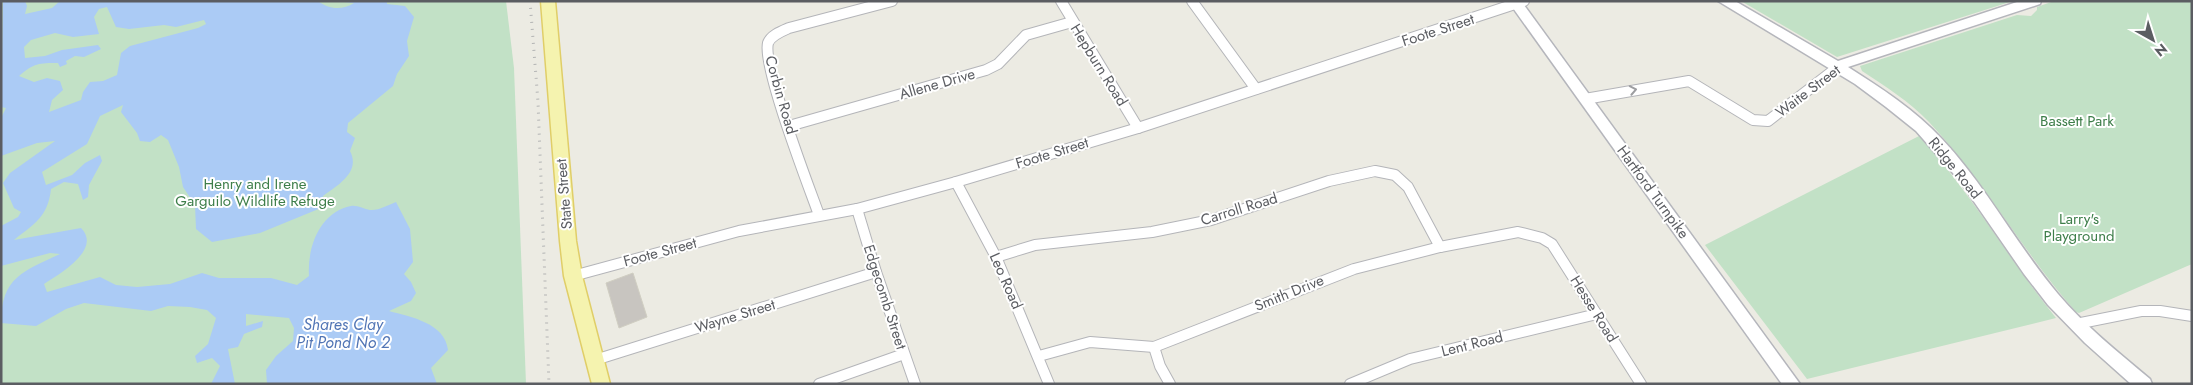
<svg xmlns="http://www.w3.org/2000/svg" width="2193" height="385" viewBox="0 0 2193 385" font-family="Jost,sans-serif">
<rect width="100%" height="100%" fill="#ecebe3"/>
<!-- green -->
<g fill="#c2e1c6">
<polygon points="1,1 506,1 514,68 526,384 1,384"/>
<polygon points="1741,1 2013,1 1837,57"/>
<path d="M2054,1H2192V264L2079,313L2076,312C2023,252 1984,181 1929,122C1910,102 1885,86 1862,71L1860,66L2017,15L2031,16L2037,10V7Z"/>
<path d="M1919,136C1971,192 2008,259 2056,318L1807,379L1705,245Z"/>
</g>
<!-- water -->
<path fill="#abcbf5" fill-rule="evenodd" d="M3,1H25L27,6L25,14L52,8L60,1H318C329,10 343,10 354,3L335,1H387V4L405,6L414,17L407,41L409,56L397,74L393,86L348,123L347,132L355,138L350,151C361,172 338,185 323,196L321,208L260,233L212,242L196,229L195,205L183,187L179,167L168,140L161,135L150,142L140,141L137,133L121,112L123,105L100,116L87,144L42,172L46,185L72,175L85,163L100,155L102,161L89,185L88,197L83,200L78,184L64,182L51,189C48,217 34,224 14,240L81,228C102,249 61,273 44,284L47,292L100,277L116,285L137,287L170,284L202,273L219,278H271L297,285L309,276C307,247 320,212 351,206C357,205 364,209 370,210C378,211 388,205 396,202L410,229L413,262L404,274L411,282L416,293L411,301L389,311C411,317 445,323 448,350L431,368L437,384H267L266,370L276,356L293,341L294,328L289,318L246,314V326L263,321L262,327L244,334L238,347L228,349L235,384H211L220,366L212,358L197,363L195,356L208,344L216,318L207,310L190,307L168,306L151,311L84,303L66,309L36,326L1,323C1,277 24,271 60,254L50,253L1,266V226L18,217L21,212L14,208L3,183L10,173L55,141L37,143L1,156V118L6,108L1,107ZM107,7L116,27L129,29L164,25L176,27L204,20L206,24L198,28L130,46L121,53L117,75L103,81L90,82L83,92L81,100L49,112L52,100L63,90L60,81L47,78L34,82L19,76C34,63 39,63 58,63L60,67L67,64L66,61L75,56L84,57L101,49L98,45L62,50L45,56L25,58L24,47L31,40L55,33L73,37L99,34L94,17L99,9Z"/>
<!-- building -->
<polygon fill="#c8c5c0" stroke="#d0cec2" points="633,273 647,317 619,328 606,283"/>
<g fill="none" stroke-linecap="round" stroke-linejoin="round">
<defs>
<g id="street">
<polyline points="1061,1 1138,128"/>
<polyline points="1192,1 1256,89"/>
<polyline points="1585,99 1689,81 1753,120 1768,121 1838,67"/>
<polyline points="789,126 986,70 998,64 1026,35 1072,22"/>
<polyline points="956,182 996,257 1049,384"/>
<polyline points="857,209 876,272 915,384"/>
<path d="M819,215C809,187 762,66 768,43C771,35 782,31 789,28L892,1"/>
<polyline points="996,257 1035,245 1152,232 1211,220 1329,181 1375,171 1395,175 1408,187 1440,247"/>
<polyline points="573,276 739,231 857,209 956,182 1138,128 1524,1"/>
<polyline points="2076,324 2141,311 2160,311 2192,316"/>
<polyline points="1154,347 1160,366 1170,384"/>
<polyline points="1039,356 1090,342 1154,347 1354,269 1440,247 1518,232 1542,238 1552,244 1641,384"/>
<polyline points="595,360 876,272"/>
<polyline points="819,384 904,354"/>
<polyline points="1350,384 1410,359 1597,314"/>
</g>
<g id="secondary">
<polygon points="1508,1 1521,1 1800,384 1782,384"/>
<path d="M1718,1H1735L1838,61L2020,1H2041L2040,4L1848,67C1881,88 1915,110 1942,139C1986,186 2016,244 2058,294C2085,326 2118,352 2150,379L2152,384H2131L2085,343L2048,305L2024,274L1959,180L1916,131L1886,107L1855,84Z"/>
</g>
<polygon id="primary" points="541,1 555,1 576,241 582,276 610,384 592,384 564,276 560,241"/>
</defs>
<!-- street casing -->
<use href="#street" stroke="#b4b5b9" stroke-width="12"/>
<!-- secondary casing -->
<use href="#secondary" stroke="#b5b6bc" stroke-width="3"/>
<!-- primary casing -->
<use href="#primary" stroke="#e0ce68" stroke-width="3"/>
<!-- street -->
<use href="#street" stroke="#fff" stroke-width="10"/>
<!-- secondary -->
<use href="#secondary" fill="#fff" fill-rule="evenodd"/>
<!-- primary -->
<use href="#primary" fill="#f5f3af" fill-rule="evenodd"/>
<!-- rail -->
<polyline stroke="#b3b4b4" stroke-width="3" stroke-dasharray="1 6" stroke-linecap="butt" points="530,1 538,102 549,384"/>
</g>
<!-- one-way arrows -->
<defs><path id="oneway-chevron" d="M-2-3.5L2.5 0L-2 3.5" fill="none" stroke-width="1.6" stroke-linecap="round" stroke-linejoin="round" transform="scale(1.25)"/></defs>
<use stroke="#9d9ea1" href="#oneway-chevron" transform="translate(1633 90) rotate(-11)"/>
<g text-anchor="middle" stroke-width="4" stroke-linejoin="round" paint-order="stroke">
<!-- street labels -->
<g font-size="15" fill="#5b5d62" stroke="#fff">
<text transform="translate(1438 30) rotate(-18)" y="5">Foote Street</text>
<text transform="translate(1099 65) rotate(58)" y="5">Hepburn Road</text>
<text transform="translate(937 84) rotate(-16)" y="5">Allene Drive</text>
<text transform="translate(1808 91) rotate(-37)" y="5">Waite Street</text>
<text transform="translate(781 95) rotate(74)" y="5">Corbin Road</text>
<text transform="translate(1052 153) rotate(-17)" y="5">Foote Street</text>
<text transform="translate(1955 168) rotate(51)" y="5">Ridge Road</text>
<text transform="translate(1653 192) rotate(54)" y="5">Hartford Turnpike</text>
<text transform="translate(564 194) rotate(-95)" y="5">State Street</text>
<text transform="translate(1239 209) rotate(-17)" y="5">Carroll Road</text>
<text transform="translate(660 252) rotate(-15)" y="5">Foote Street</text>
<text transform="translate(1006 281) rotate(66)" y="5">Leo Road</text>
<text transform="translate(1289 293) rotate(-22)" y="5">Smith Drive</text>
<text transform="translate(885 297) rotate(72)" y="5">Edgecomb Street</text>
<text transform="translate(1594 309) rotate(58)" y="5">Hesse Road</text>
<text transform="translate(735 316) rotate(-17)" y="5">Wayne Street</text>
<text transform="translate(1472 344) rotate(-14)" y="5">Lent Road</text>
</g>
<!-- park labels -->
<g font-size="15" fill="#3e7e4a" stroke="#fff">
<text x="2077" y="126">Bassett Park</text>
<text x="255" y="189">Henry and Irene<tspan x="255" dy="17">Garguilo Wildlife Refuge</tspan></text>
<text x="2079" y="224">Larry's<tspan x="2079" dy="17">Playground</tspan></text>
</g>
<!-- water labels -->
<g font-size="16" font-style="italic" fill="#5175b5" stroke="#fff">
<text x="343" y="330">Shares Clay<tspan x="343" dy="18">Pit Pond No 2</tspan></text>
</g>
</g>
<!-- border -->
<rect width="2193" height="385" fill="none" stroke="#5b5d62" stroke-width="5"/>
<!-- north arrow -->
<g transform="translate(2153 40) rotate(141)" stroke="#ffffff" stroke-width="4" paint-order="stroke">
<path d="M0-4L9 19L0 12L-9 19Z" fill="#5b5d62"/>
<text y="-8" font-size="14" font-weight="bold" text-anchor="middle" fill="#5b5d62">N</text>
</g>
</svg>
